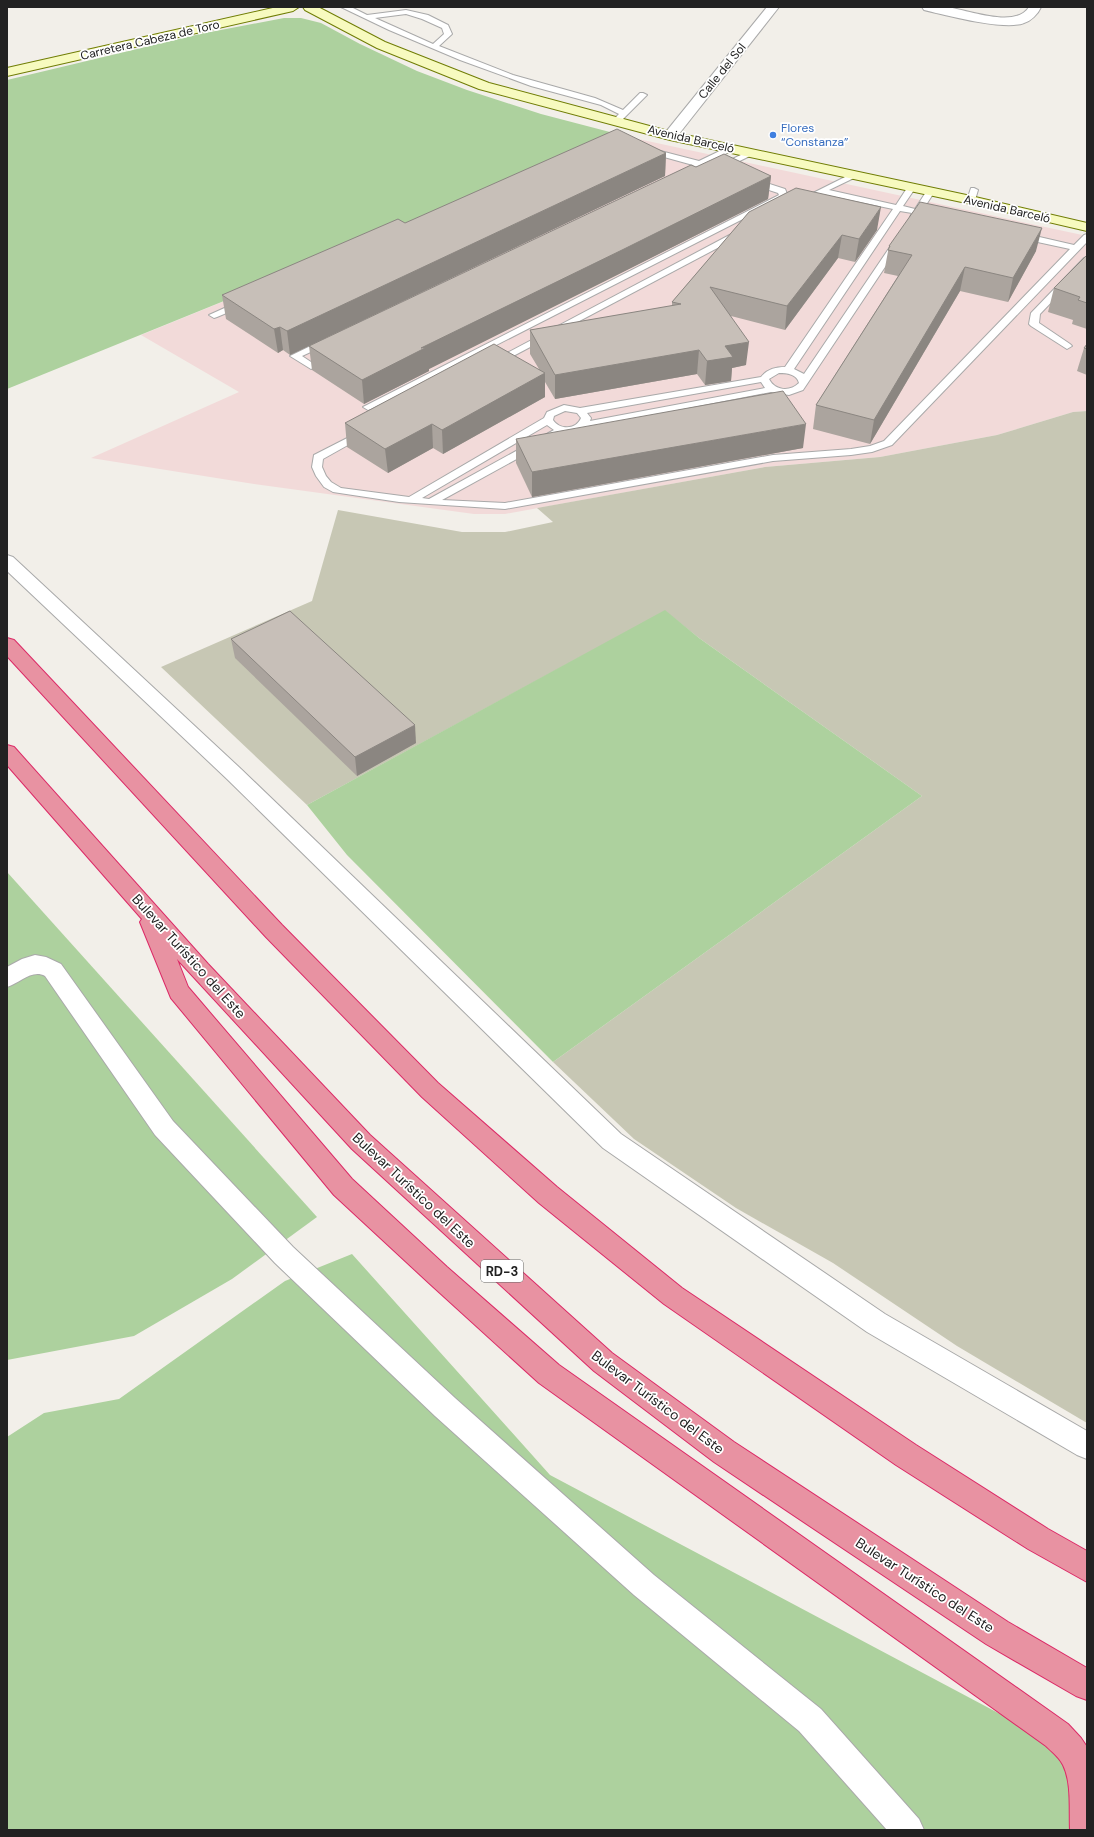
<svg xmlns="http://www.w3.org/2000/svg" width="1094" height="1837" viewBox="0 0 1094 1837" font-family="'DM Sans',sans-serif">
<rect width="100%" height="100%" fill="#f2efe9"/>
<!-- commercial -->
<polygon fill="#f2dad9" points="629,137 1087,236 1087,411 1073,412 997,435 880,457 765,467 505,514 474,514 254,484 91,458 239,392 141,335"/>
<!-- construction -->
<polygon fill="#c7c7b4" points="1087,411 1087,1423 957,1346 833,1263 736,1208 634,1139 553,1062 922,796 699,638 665,611 307,805 161,667 312,601 338,510 462,532 505,532 553,522 537,508 765,467 880,457 997,435 1073,412"/>
<!-- forest -->
<g fill="#add19e">
<polygon points="284,18 301,18 321,23 360,44 417,71 467,90 541,114 629,137 7,389 7,80 200,34"/>
<polygon points="665,610 699,638 922,796 553,1062 347,855 307,805"/>
<polygon points="7,872 317,1217 232,1279 134,1336 7,1360"/>
<polygon points="352,1254 550,1475 1087,1760 1087,1830 7,1830 7,1437 44,1413 119,1399 285,1281"/>
</g>
<g fill="none" stroke-linecap="round" stroke-linejoin="round">
<defs>
<g id="lane">
<path d="M341,7H351L367,15L406,10L428,15L448,25L452,34L439,46L513,75L595,98L623,110L640,93H643L647,95L620,122H614L613,120L619,114L601,105L531,86L460,60L389,30ZM406,14L422,19L442,28L444,34L433,44L375,18Z"/>
<polygon points="728,147 734,147 735,149 707,163 718,166 749,151 755,151 756,153 719,171 700,166 694,167 693,165 646,152 645,150 649,148 699,161"/>
<path d="M853,173L857,175L856,177L829,190L896,205L909,185H912L916,187L903,206L915,209L928,189H931L935,191L922,211L934,213L935,215L931,218L920,215L917,219L914,220L910,217L912,213L900,211L794,369L804,374L894,241H900L901,243L803,390L789,395L771,392L585,428L578,431L564,433L442,500L505,503L773,455L851,449L870,446L884,441L1070,249L1019,238V234L1022,233L1074,245L1084,235L1087,234V242L892,445L872,452L851,455L773,461L505,509L399,502L333,492L324,487L316,476L312,467L314,455L361,431L364,432L366,434L364,436L323,459L322,467L326,476L331,482L341,488L409,497L544,418L547,412L564,405L580,408L761,377C767,369 776,367 785,367L893,209L822,194L803,203L799,200ZM779,373C787,373 797,374 799,383C790,392 775,391 769,379ZM761,382L765,388L590,421L591,418L587,413ZM565,411L577,413L581,418C576,430 560,430 553,420L554,416ZM547,425L554,430L429,499L422,498Z"/>
<polygon points="751,180 757,180 785,189 788,196 371,409 368,410 363,407 779,195 778,193 751,184"/>
<polygon points="971,188 974,188 978,190 975,200 971,203 967,200"/>
<polygon points="739,230 742,231 742,235 500,363 497,364 492,361"/>
<polygon points="1087,257 1087,265 1040,314 1039,323 1070,344 1072,346 1067,349 1031,326 1029,324 1031,313 1084,258"/>
<polygon points="240,301 243,302 245,304 243,306 217,317 214,318 209,315"/>
<polygon points="325,339 330,342 328,344 302,356 311,362 325,356 331,356 333,358 331,360 311,369 290,356"/>
</g>
<g id="street">
<polygon points="767,7 779,7 675,139 665,139 663,136 665,133"/>
<path d="M922,7C930,7 939,6 947,7C968,10 1016,29 1029,7H1041C1038,14 1031,21 1024,23C1005,31 945,15 924,10Z"/>
<polygon points="7,555 13,557 241,769 621,1134 885,1314 1087,1431 1087,1459 1077,1455 867,1332 603,1148 227,779 7,571"/>
<path d="M35,955L46,957L61,964L173,1121L293,1247L455,1398L654,1575L821,1709L919,1819L924,1830H887L799,1731L634,1595L435,1416L275,1263L155,1135L45,976C32,969 20,983 7,987V967L22,959Z"/>
</g>
<g id="secondary">
<polygon points="277,7 299,7 293,11 7,76 7,68"/>
<polygon points="303,7 318,7 385,42 489,83 672,132 971,196 1087,223 1087,231 971,204 670,140 479,89 377,48 305,10"/>
</g>
<g id="highway">
<polygon points="7,638 14,640 282,925 438,1083 557,1187 682,1288 916,1445 1048,1529 1087,1551 1087,1582 1028,1549 896,1465 664,1304 539,1203 422,1097 266,937 7,656"/>
<path d="M7,745L14,747L208,964L370,1135L612,1353L734,1442L1008,1622L1087,1668V1700L1076,1696L986,1644L714,1462L594,1371L352,1149L177,959L188,987L352,1179L447,1267L559,1365L1068,1724L1081,1738L1087,1747V1830H1070C1069,1810 1072,1783 1063,1765C1059,1757 1052,1752 1046,1746L539,1383L429,1283L334,1195L171,998L140,922L142,919L7,765Z"/>
</g>
</defs>
<!-- lane casing -->
<use href="#lane" stroke="#a9a9a9" stroke-width="2"/>
<!-- street casing -->
<use href="#street" stroke="#a9a9a9" stroke-width="2"/>
<!-- secondary casing -->
<use href="#secondary" stroke="#707d05" stroke-width="2"/>
<!-- highway casing -->
<use href="#highway" stroke="#dc2a67" stroke-width="2"/>
<!-- lane -->
<use href="#lane" fill="#fff" fill-rule="evenodd"/>
<!-- street -->
<use href="#street" fill="#fff" fill-rule="evenodd"/>
<!-- secondary -->
<use href="#secondary" fill="#f7fabf" fill-rule="evenodd"/>
<!-- highway -->
<use href="#highway" fill="#e892a2" fill-rule="evenodd"/>
</g>
<!-- wall -->
<g fill="#aba49e">
<polygon points="666,153 665,176 290,355 283,350 278,353 226,319 222,295 405,223"/>
<polygon points="696,167 771,176 768,199 621,273 429,369 429,371 364,404 312,370 309,346"/>
<polygon points="749,212 877,230 855,262 838,258 785,330 731,316 746,365 732,368 731,381 705,385 697,374 555,399 545,382 545,397 443,454 433,448 388,473 347,447 345,423 539,369 530,354 530,330 672,306 672,302"/>
<polygon points="889,246 1036,251 1008,302 960,291 870,444 813,429 816,405 898,276 884,273"/>
<polygon points="1087,255 1087,329 1072,324 1073,320 1048,312 1054,288"/>
<polygon points="1087,344 1087,375 1077,371 1084,348"/>
<polygon points="516,439 803,448 532,497 516,463"/>
<polygon points="231,639 416,743 357,776 235,658"/>
</g>
<!-- shaded-wall -->
<g fill="#8b8681">
<polygon points="666,153 665,176 290,355 287,331"/>
<polygon points="771,176 768,199 621,273 429,369 429,371 364,404 362,380 421,348"/>
<polygon points="881,207 877,230 855,262 859,239"/>
<polygon points="1042,228 1036,251 1008,302 1013,278"/>
<polygon points="842,235 838,258 785,330 787,306"/>
<polygon points="965,267 960,291 870,444 874,420"/>
<polygon points="280,327 283,350 278,353 274,329"/>
<polygon points="749,342 746,365 732,368 731,381 705,385 707,361 725,346"/>
<polygon points="699,350 697,374 555,399 555,375"/>
<polygon points="545,373 545,397 443,454 442,430"/>
<polygon points="432,424 433,448 388,473 385,449"/>
<polygon points="806,424 803,448 532,497 532,472"/>
<polygon points="415,725 416,743 357,776 355,757"/>
</g>
<!-- building -->
<g fill="#c7bfb8" stroke="#8b8681">
<polygon points="617,129 666,153 287,331 280,327 274,329 222,295 398,219 405,223"/>
<polygon points="724,154 771,176 622,250 421,348 427,347 362,380 309,346 691,165 696,167"/>
<polygon points="796,188 881,207 859,239 842,235 787,306 710,287 749,342 725,346 733,357 707,361 699,350 555,375 530,330 681,304 672,302 749,212"/>
<polygon points="920,202 1042,228 1013,278 965,267 874,420 816,405 912,255 888,250 890,246 889,246"/>
<polygon points="1087,255 1087,303 1078,300 1080,297 1054,288"/>
<polygon points="494,344 545,373 442,430 432,424 385,449 345,423"/>
<polygon points="1087,344 1087,349 1084,348"/>
<polygon points="783,391 806,424 532,472 516,439"/>
<polygon points="290,611 415,725 355,757 231,639"/>
</g>
<!-- markers -->
<circle fill="#3f7fe0" stroke="#fff" stroke-width="1.5" cx="773" cy="135" r="4"/>
<g text-anchor="middle" stroke-width="3.5" stroke-linejoin="round" paint-order="stroke">
<!-- far-street labels -->
<g font-size="12" fill="#222" stroke="#fff">
<text transform="translate(150 40) rotate(-13)" y="4">Carretera Cabeza de Toro</text>
<text transform="translate(722 71) rotate(-51)" y="4">Calle del Sol</text>
<text transform="translate(691 139) rotate(13)" y="4">Avenida Barceló</text>
<text transform="translate(1007 209) rotate(13)" y="4">Avenida Barceló</text>
</g>
<!-- far-shop labels -->
<g font-size="12" fill="#366cbe" stroke="#fff" text-anchor="start">
<text x="781" y="132">Flores<tspan x="781" dy="14">“Constanza”</tspan></text>
</g>
<!-- shield labels -->
<rect fill="#fff" stroke="#646464" stroke-width="1" x="481" y="1260" width="42" height="22" rx="3"/>
<g font-size="13" font-weight="bold" fill="#222">
<text x="502" y="1276">RD-3</text>
</g>
<!-- street labels -->
<g font-size="14" fill="#222" stroke="#fff">
<text transform="translate(189 956) rotate(48)" y="5">Bulevar Turístico del Este</text>
<text transform="translate(414 1190) rotate(43)" y="5">Bulevar Turístico del Este</text>
<text transform="translate(658 1402) rotate(37)" y="5">Bulevar Turístico del Este</text>
<text transform="translate(925 1585) rotate(33)" y="5">Bulevar Turístico del Este</text>
</g>
</g>
<!-- border -->
<rect width="1094" height="1837" fill="none" stroke="#222222" stroke-width="16"/>
</svg>
